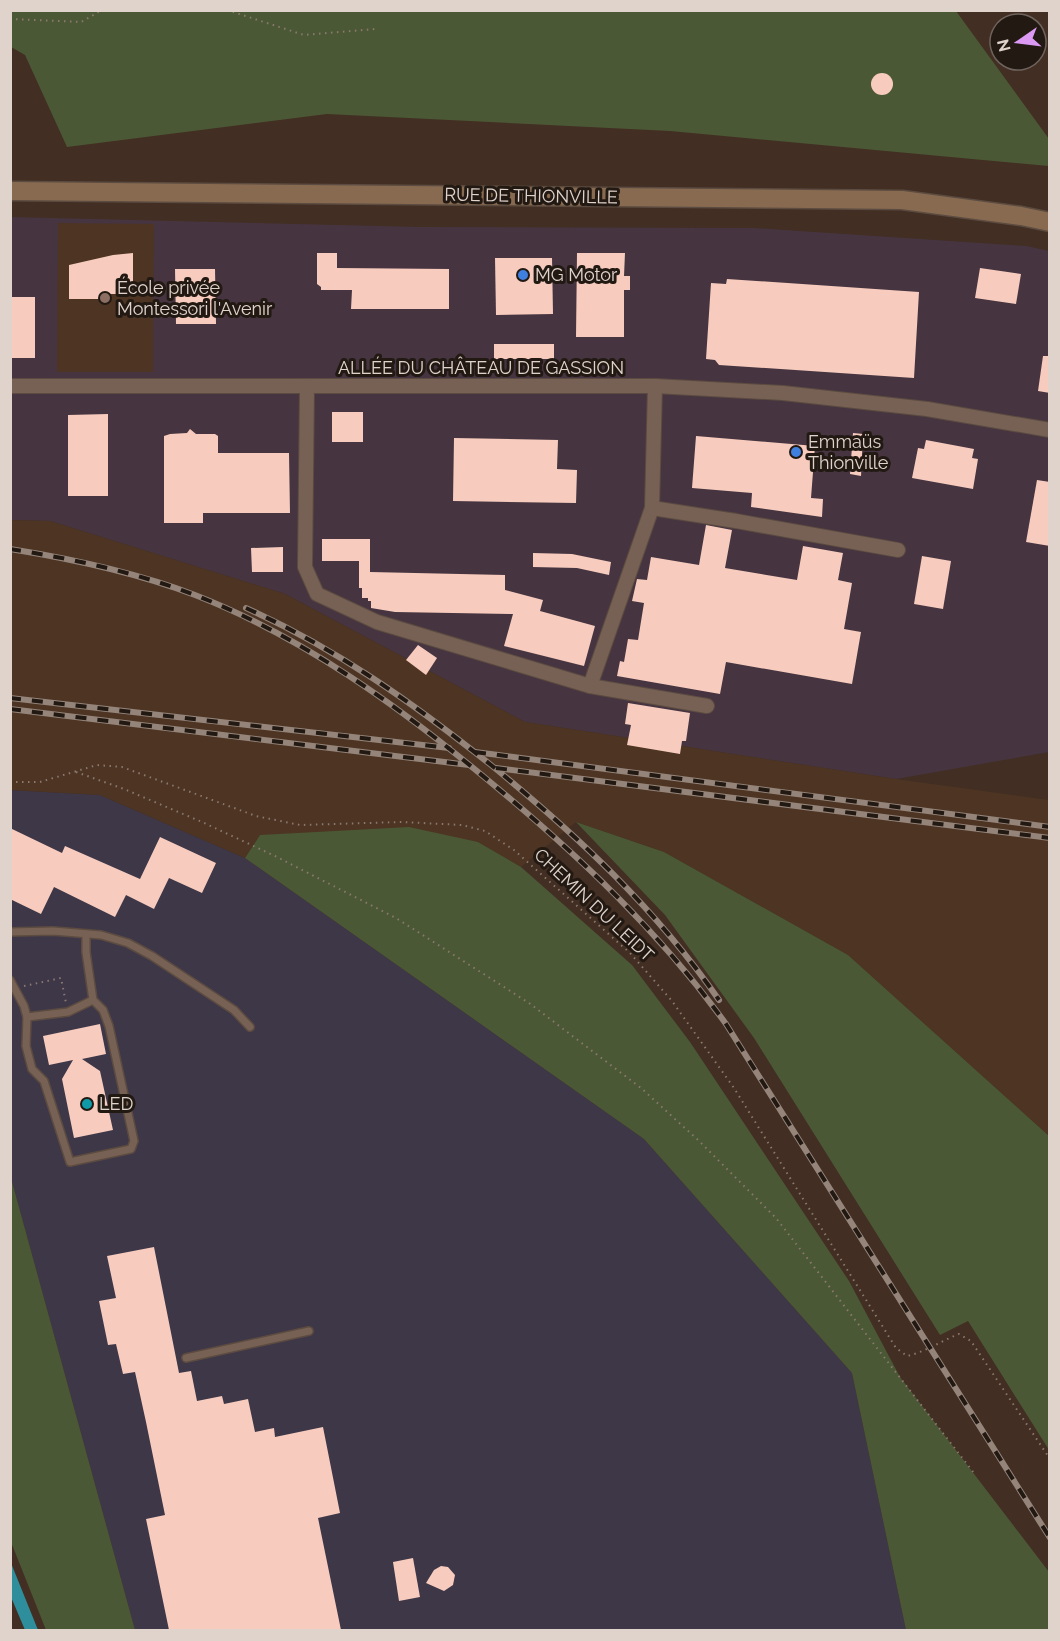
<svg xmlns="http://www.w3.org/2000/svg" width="1060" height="1641" viewBox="0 0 1060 1641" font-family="Raleway,sans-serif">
<rect width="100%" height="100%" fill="#422e22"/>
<!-- commercial -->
<polygon fill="#463540" points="11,217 422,227 754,228 1027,246 1049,251 1049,752 896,779 525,722 285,594 50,521 11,520"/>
<!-- industrial -->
<polygon fill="#3e3748" points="10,790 100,795 245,858 644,1139 852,1373 906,1630 135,1630 11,1178"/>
<!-- built -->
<g fill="#4d3423">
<polygon points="58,223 154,224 153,372 57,372"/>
<polygon points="10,520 50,521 285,594 525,722 896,779 1049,800 1049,1136 848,955 664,852 576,822 521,867 478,842 260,835 245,858 100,795 11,790"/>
</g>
<!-- green -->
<g fill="#4b5835">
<polygon points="10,11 956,11 1049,139 1049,166 670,131 327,114 67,147 25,55 11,47"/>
<polygon points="576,822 664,852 848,955 1049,1136 1049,1450 968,1321 940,1335 754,1038 665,915"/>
<polygon points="409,827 478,842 521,867 632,965 690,1042 849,1281 900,1377 1049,1572 1049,1630 906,1630 852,1373 644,1139 245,858 260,835"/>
<polygon points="11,1178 135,1630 46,1630 11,1542"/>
</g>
<!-- water -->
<polygon fill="#2f8e9b" points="10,1563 11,1563 38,1630 25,1630 11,1597"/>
<!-- building -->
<g fill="#f7ccbe">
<circle cx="882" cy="84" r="11"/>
<polygon points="133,253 133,294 102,294 101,299 69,299 69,265 113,255"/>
<polygon points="317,253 337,253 337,268 449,269 449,309 351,309 352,290 321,290 321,287 317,284"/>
<polygon points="577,253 625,253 624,276 630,276 630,290 624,290 624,337 576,337"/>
<polygon points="495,258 552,258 553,314 496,315"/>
<polygon points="980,268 1021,274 1016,304 975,298"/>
<polygon points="175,269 215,269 216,324 176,324"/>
<polygon points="727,279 919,292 914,378 719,365 715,360 706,359 711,283 726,284"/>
<rect x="10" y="297" width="25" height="61"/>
<rect x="494" y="344" width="60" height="15"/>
<polygon points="1043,356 1050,356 1050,393 1038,391"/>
<rect x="332" y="412" width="31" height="30"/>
<polygon points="108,414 108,496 68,496 68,415"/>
<polygon points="190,429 196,434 215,434 218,436 218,453 289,453 290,513 203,513 203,523 164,523 164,436 170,434 187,433"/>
<polygon points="853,433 863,434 861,476 850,474"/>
<polygon points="696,436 815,446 811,498 823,499 822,517 751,507 752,493 692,488"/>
<polygon points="454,438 558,440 557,469 577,470 576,503 453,501"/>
<polygon points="926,440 974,449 972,458 978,459 973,489 912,478 918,448 924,449"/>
<polygon points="1037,480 1050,482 1050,546 1026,542"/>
<polygon points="706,525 732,530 725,568 797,580 803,546 843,553 838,580 852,583 844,629 861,632 852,684 726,662 720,694 617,676 620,661 624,662 628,639 638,640 644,603 632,601 637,579 647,580 651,557 699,565"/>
<polygon points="322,539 370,539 370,572 505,575 505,590 543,600 540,611 595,626 584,666 504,646 513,614 395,612 371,608 371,601 368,601 368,598 362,598 362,588 359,588 359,561 322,561"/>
<polygon points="283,547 283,572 252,572 251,548"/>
<polygon points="533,553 572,554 611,562 609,575 577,568 533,567"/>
<polygon points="922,556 951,561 943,609 914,604"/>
<polygon points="418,645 437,658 426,675 406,660"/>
<polygon points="628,703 690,713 686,741 682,741 680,754 627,745 631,725 625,724"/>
<polygon points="10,828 62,853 65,846 140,879 160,837 216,863 202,893 169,878 154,909 126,895 115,917 54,887 41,914 10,899"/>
<polygon points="100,1024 106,1054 82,1059 100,1071 113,1130 74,1138 62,1079 73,1060 49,1065 43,1036"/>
<polygon points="154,1247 179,1373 191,1371 197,1401 222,1396 224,1404 248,1399 255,1432 274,1428 275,1437 323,1427 340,1513 318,1518 341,1630 189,1630 188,1629 169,1630 146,1519 165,1515 146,1422 135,1372 123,1374 116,1344 108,1345 99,1301 116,1298 107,1256"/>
<polygon points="413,1558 420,1597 399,1601 393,1562"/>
<polygon points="441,1566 448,1567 455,1575 453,1585 444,1591 426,1583 434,1570"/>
</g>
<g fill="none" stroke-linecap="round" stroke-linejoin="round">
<defs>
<g id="lane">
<polyline points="10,932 53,931 101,935 128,943 152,956 234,1010 250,1027"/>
<polyline points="10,980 24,1006 27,1017 26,1046 32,1069 44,1081 70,1162 131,1149 134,1141 109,1026 103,1010 93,1000 86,952 86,934"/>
<polyline points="27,1017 68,1012 93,1000"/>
<polyline points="186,1358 309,1331"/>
</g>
<g id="street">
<polyline points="10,386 655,386 783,393 927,409 1050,430"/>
<polyline points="655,386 652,508 590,686 707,706"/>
<polyline points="307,387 305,567 317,594 377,622 590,686"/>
<polyline points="652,508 736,521 898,550"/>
</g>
<polyline id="secondary" points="10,191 902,200 1021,216 1050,222"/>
</defs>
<!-- lane casing -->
<use href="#lane" stroke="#5c4b40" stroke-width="10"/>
<!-- street casing -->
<use href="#street" stroke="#5c4b40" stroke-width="16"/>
<!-- secondary casing -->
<use href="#secondary" stroke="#5c4b40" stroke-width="21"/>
<!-- path -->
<g stroke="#8a796f" stroke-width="2" stroke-dasharray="1.5 4.5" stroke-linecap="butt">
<polyline points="227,10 304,35 375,29"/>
<polyline points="10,19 81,22 102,10"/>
<polyline points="76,772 124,789 202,822 275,856 396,918 529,1003 641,1088 698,1140 776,1218 974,1473"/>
<path d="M10,782H40L97,765L122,767L256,816L300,825L402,822L462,825L485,831L514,850L630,953L672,1001L734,1088L896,1348L907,1356C925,1352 941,1341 959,1334L971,1341L1050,1459"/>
<polyline points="24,986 61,978 66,1003"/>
</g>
<!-- lane -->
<use href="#lane" stroke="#776154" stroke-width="7"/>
<!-- street -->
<use href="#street" stroke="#776154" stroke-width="14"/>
<!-- secondary -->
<use href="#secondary" stroke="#876a50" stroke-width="18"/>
<defs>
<g id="rail">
<path d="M10,549C73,559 135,572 195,595C303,637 400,707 489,781C577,854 659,931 726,1024L1050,1538"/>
<path d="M246,608C337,649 413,703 491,765C577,835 656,909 719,1000"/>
<polyline points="10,698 449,748"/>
<polyline points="10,709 469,765"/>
<polyline points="475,752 1050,827"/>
<polyline points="496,768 1050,838"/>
</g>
</defs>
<!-- rail casing -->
<use href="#rail" stroke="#94847a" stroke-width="6"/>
<!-- rail -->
<use href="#rail" stroke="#221913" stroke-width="4" stroke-dasharray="11" stroke-linecap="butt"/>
</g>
<!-- markers -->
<g fill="#3f7fe0" stroke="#221913" stroke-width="2">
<circle cx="523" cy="275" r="6"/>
<circle cx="796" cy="452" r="6"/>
</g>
<circle fill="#8d6e63" stroke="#221913" stroke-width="2" cx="105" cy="298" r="6"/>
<circle fill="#0f9aa8" stroke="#221913" stroke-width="2" cx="87" cy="1104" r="6"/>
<g text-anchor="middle" stroke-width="6" stroke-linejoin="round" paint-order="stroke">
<!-- street labels -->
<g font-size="18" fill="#e0d3cb" stroke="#221913">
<text transform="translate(531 196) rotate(1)" y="6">RUE DE THIONVILLE</text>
<text x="481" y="374">ALLÉE DU CHÂTEAU DE GASSION</text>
<text transform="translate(594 905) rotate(43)" y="6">CHEMIN DU LEIDT</text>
</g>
<!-- poi labels -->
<g font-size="18" fill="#e0d3cb" stroke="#221913" text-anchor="start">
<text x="535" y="281">MG Motor</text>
<text x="117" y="294">École privée<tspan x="117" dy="21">Montessori l'Avenir</tspan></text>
<text x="808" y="448">Emmaüs<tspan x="808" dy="21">Thionville</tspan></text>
<text x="99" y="1110">LED</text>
</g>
</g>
<!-- border -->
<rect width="1060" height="1641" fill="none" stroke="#e0d3cb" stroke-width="24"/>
<!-- north arrow -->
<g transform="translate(1018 42) rotate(256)"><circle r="28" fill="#221913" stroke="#6e635d" stroke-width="1.5"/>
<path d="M0-4.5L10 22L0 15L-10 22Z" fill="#dc99f4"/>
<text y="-9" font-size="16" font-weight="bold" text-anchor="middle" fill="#e0d3cb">N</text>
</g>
</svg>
